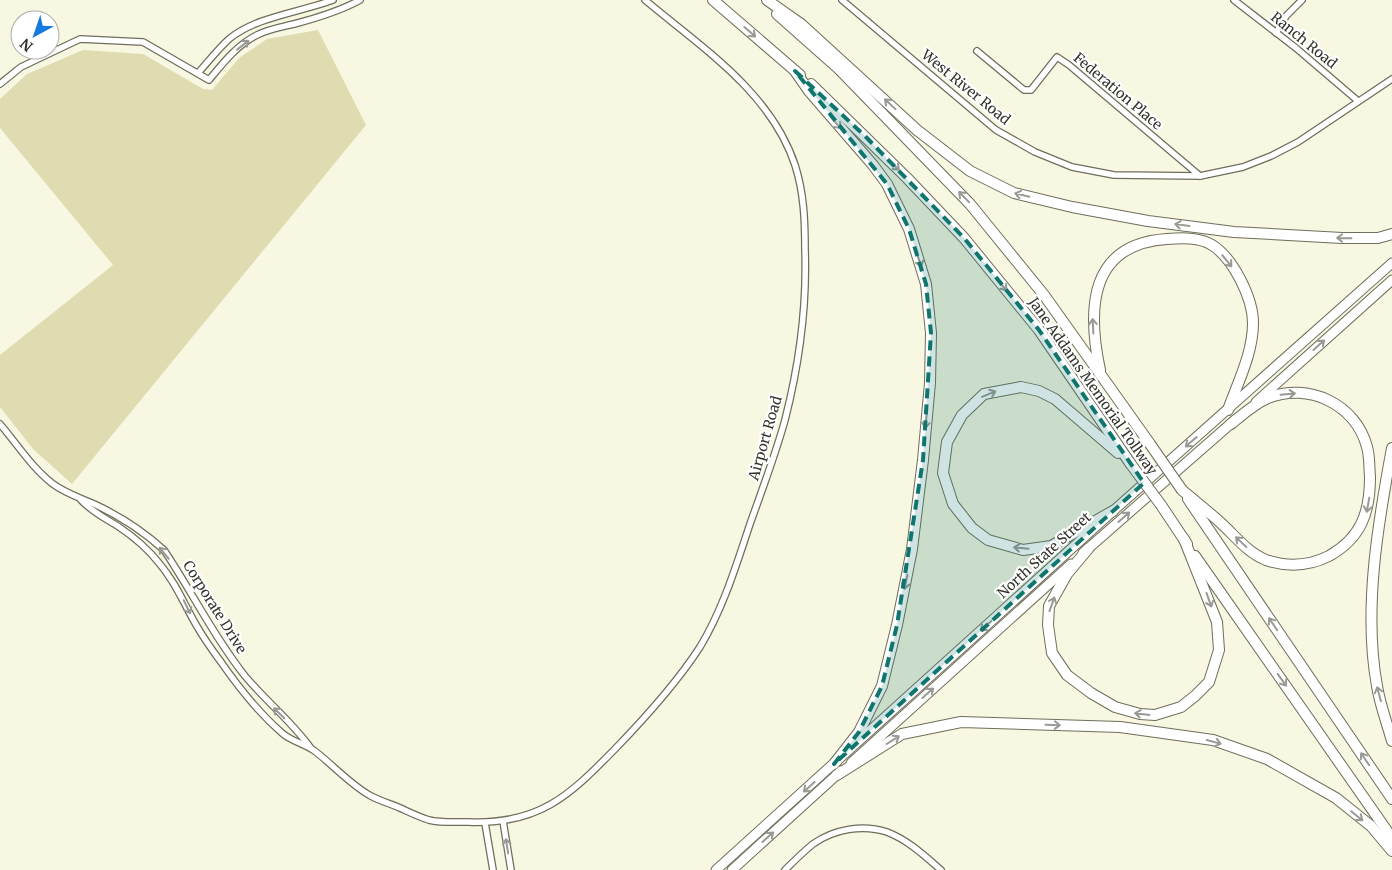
<svg xmlns="http://www.w3.org/2000/svg" width="1392" height="870" viewBox="0 0 1392 870" font-family="Merriweather,serif">
<rect width="100%" height="100%" fill="#f8f7e2"/>
<!-- green -->
<polygon fill="#dfdcb1" points="318,30 366,125 72,484 33,449 0,407 0,355 113,265 0,128 0,99 27,74 83,50 143,54 203,89 212,90 239,58 267,39"/>
<g fill="none" stroke-linecap="round" stroke-linejoin="round">
<defs>
<g id="street">
<polyline points="842,0 996,130 1035,152 1072,167 1114,175 1200,176 1243,167 1271,156 1298,142 1392,79"/>
<polyline points="1234,0 1296,48 1358,101"/>
<polyline points="1276,33 1286,16 1302,0"/>
<polyline points="977,51 1024,90 1031,90 1057,57 1069,65 1200,176"/>
<path d="M198,73C208,62 218,49 229,39C255,17 301,12 333,0"/>
<path d="M0,84L21,67L80,39L143,42L209,80C223,63 237,45 257,35C269,29 282,27 294,24C317,18 340,11 360,0"/>
<path d="M0,424C17,444 32,468 53,484C65,493 80,498 94,504C120,516 143,531 164,550C192,592 214,637 245,676C266,701 291,721 310,747"/>
<path d="M81,500C92,512 105,518 119,527C134,537 148,549 159,563C176,583 183,602 195,623C203,637 212,650 221,662C239,688 259,713 282,733C292,742 306,744 316,752C334,766 352,786 371,796C380,801 391,804 400,808C409,812 419,817 429,820C441,823 455,822 468,822C539,825 569,796 615,749C646,717 676,684 700,647C723,609 736,566 750,524C762,490 775,456 785,420C799,365 807,307 805,250C805,221 804,193 795,165C771,92 701,47 645,0"/>
<polyline points="503,821 511,870"/>
<polyline points="485,823 493,870"/>
<path d="M785,870C794,861 803,852 813,844C834,829 863,824 887,832C908,840 925,856 941,870"/>
</g>
<g id="primary">
<polyline points="1256,402 1392,280"/>
<polyline points="1083,553 1235,420"/>
<polyline points="851,763 1071,564"/>
<polyline points="716,870 1113,511 1392,263"/>
<polyline points="732,870 841,771"/>
</g>
<g id="highway">
<polyline points="713,0 800,75"/>
<polyline points="767,0 801,24 917,130 970,171 1014,193 1072,207 1148,221 1234,232 1342,238 1378,238 1392,234"/>
<polyline points="777,14 839,69 970,204 1044,295 1150,444"/>
<polyline points="795,71 809,91 873,165 887,184 909,229 926,284 931,333 930,383 923,460 912,549 897,625 882,686 859,732 834,764"/>
<polyline points="811,84 907,178 964,238 1039,330 1130,463"/>
<path d="M1100,370C1087,309 1089,244 1167,239C1181,238 1200,237 1212,245C1233,258 1253,298 1253,323C1253,353 1238,382 1228,410"/>
<path d="M1392,448C1378,523 1363,610 1377,686C1380,705 1387,723 1392,741"/>
<path d="M1182,490C1195,501 1209,512 1222,524C1236,537 1248,553 1266,560C1287,567 1309,566 1329,556C1361,538 1370,513 1370,477C1369,467 1370,457 1367,447C1356,404 1308,382 1268,398C1254,404 1242,415 1231,424"/>
<polyline points="1188,499 1392,799"/>
<polyline points="1161,505 1187,544"/>
<polyline points="1113,511 1051,546 1023,550 988,540 972,528 953,504 943,473 947,442 962,415 984,394 1021,387 1039,391 1055,399 1118,453"/>
<polyline points="1088,549 1067,574 1049,606 1048,625 1052,653 1067,675 1091,693 1115,707 1140,714 1155,715 1181,707 1195,696 1209,682 1219,650 1217,622 1184,539"/>
<polyline points="1195,556 1392,838"/>
<polyline points="837,775 902,734 961,722 1120,727 1213,740 1267,759 1336,798 1371,826 1392,851"/>
</g>
</defs>
<!-- street casing -->
<use href="#street" stroke="#6f6e5c" stroke-width="8"/>
<!-- primary casing -->
<use href="#primary" stroke="#6f6e5c" stroke-width="11"/>
<!-- highway casing -->
<use href="#highway" stroke="#6f6e5c" stroke-width="12"/>
<!-- street -->
<use href="#street" stroke="#fff" stroke-width="5.5"/>
<!-- primary -->
<use href="#primary" stroke="#fff" stroke-width="9"/>
<!-- highway -->
<use href="#highway" stroke="#fff" stroke-width="10"/>
<defs>
<g id="highway-bridge">
<polyline points="1150,444 1182,490"/>
<polyline points="1130,463 1161,505"/>
</g>
</defs>
<!-- highway-bridge casing -->
<use href="#highway-bridge" stroke="#6f6e5c" stroke-width="12" stroke-linecap="butt"/>
<!-- highway-bridge -->
<use href="#highway-bridge" stroke="#fff" stroke-width="10"/>
</g>
<!-- one-way arrows -->
<defs><path id="oneway-shaft" d="M-6 0H5M1.5-3L5.5 0L1.5 3" fill="none" stroke-width="1.6" stroke-linecap="round" stroke-linejoin="round" transform="scale(1.25)"/></defs>
<g stroke="#999995">
<use href="#oneway-shaft" transform="translate(750 32) rotate(41)"/>
<use href="#oneway-shaft" transform="translate(243 45) rotate(-38)"/>
<use href="#oneway-shaft" transform="translate(890 104) rotate(-137)"/>
<use href="#oneway-shaft" transform="translate(836 123) rotate(48)"/>
<use href="#oneway-shaft" transform="translate(894 165) rotate(45)"/>
<use href="#oneway-shaft" transform="translate(1022 195) rotate(-166)"/>
<use href="#oneway-shaft" transform="translate(964 197) rotate(-134)"/>
<use href="#oneway-shaft" transform="translate(1182 225) rotate(-172)"/>
<use href="#oneway-shaft" transform="translate(1344 238) rotate(-179)"/>
<use href="#oneway-shaft" transform="translate(919 260) rotate(72)"/>
<use href="#oneway-shaft" transform="translate(1227 261) rotate(51)"/>
<use href="#oneway-shaft" transform="translate(1002 285) rotate(51)"/>
<use href="#oneway-shaft" transform="translate(1093 326) rotate(-93)"/>
<use href="#oneway-shaft" transform="translate(1319 345) rotate(-42)"/>
<use href="#oneway-shaft" transform="translate(989 394) rotate(-22)"/>
<use href="#oneway-shaft" transform="translate(1288 394) rotate(-5)"/>
<use href="#oneway-shaft" transform="translate(926 421) rotate(95)"/>
<use href="#oneway-shaft" transform="translate(1191 442) rotate(139)"/>
<use href="#oneway-shaft" transform="translate(1368 505) rotate(100)"/>
<use href="#oneway-shaft" transform="translate(1124 517) rotate(-41)"/>
<use href="#oneway-shaft" transform="translate(1241 542) rotate(-137)"/>
<use href="#oneway-shaft" transform="translate(1021 548) rotate(-174)"/>
<use href="#oneway-shaft" transform="translate(164 553) rotate(-129)"/>
<use href="#oneway-shaft" transform="translate(906 582) rotate(101)"/>
<use href="#oneway-shaft" transform="translate(1209 600) rotate(70)"/>
<use href="#oneway-shaft" transform="translate(1052 604) rotate(-70)"/>
<use href="#oneway-shaft" transform="translate(187 607) rotate(64)"/>
<use href="#oneway-shaft" transform="translate(1273 624) rotate(-124)"/>
<use href="#oneway-shaft" transform="translate(986 626) rotate(138)"/>
<use href="#oneway-shaft" transform="translate(1282 680) rotate(55)"/>
<use href="#oneway-shaft" transform="translate(928 693) rotate(-42)"/>
<use href="#oneway-shaft" transform="translate(1379 694) rotate(-105)"/>
<use href="#oneway-shaft" transform="translate(279 713) rotate(-136)"/>
<use href="#oneway-shaft" transform="translate(1142 714) rotate(-173)"/>
<use href="#oneway-shaft" transform="translate(1053 725) rotate(2)"/>
<use href="#oneway-shaft" transform="translate(893 740) rotate(-32)"/>
<use href="#oneway-shaft" transform="translate(1214 742) rotate(15)"/>
<use href="#oneway-shaft" transform="translate(1365 759) rotate(-124)"/>
<use href="#oneway-shaft" transform="translate(809 787) rotate(138)"/>
<use href="#oneway-shaft" transform="translate(1357 816) rotate(39)"/>
<use href="#oneway-shaft" transform="translate(768 837) rotate(-42)"/>
<use href="#oneway-shaft" transform="translate(507 846) rotate(-99)"/>
</g>
<!-- marked area -->
<path fill="#0f766e" fill-opacity="0.2" stroke="#0f766e" stroke-width="4" stroke-dasharray="10 6" stroke-linejoin="round" d="M795,71L866,137L964,238L1039,330L1144,483L834,764L859,732L882,686L897,625L923,460L931,333L926,284L909,229L887,184Z"/>
<g text-anchor="middle" stroke-width="4.5" stroke-linejoin="round" paint-order="stroke">
<!-- street labels -->
<g font-size="14" fill="#33332b" stroke="#fff">
<text transform="translate(1304 40) rotate(39)" y="5">Ranch Road</text>
<text transform="translate(966 87) rotate(39)" y="5">West River Road</text>
<text transform="translate(1118 91) rotate(40)" y="5">Federation Place</text>
<text transform="translate(1093 386) rotate(55)" y="5">Jane Addams Memorial Tollway</text>
<text transform="translate(765 438) rotate(-74)" y="5">Airport Road</text>
<text transform="translate(1044 555) rotate(-42)" y="5">North State Street</text>
<text transform="translate(215 607) rotate(58)" y="5">Corporate Drive</text>
</g>
</g>
<!-- north arrow -->
<g transform="translate(35 35) rotate(220)"><circle r="24" fill="#ffffff" stroke="#adadaa"/>
<path d="M0-4L9 19L0 12L-9 19Z" fill="#1479e1"/>
<text y="-8" font-size="14" font-weight="bold" text-anchor="middle" fill="#33332b">N</text>
</g>
</svg>
